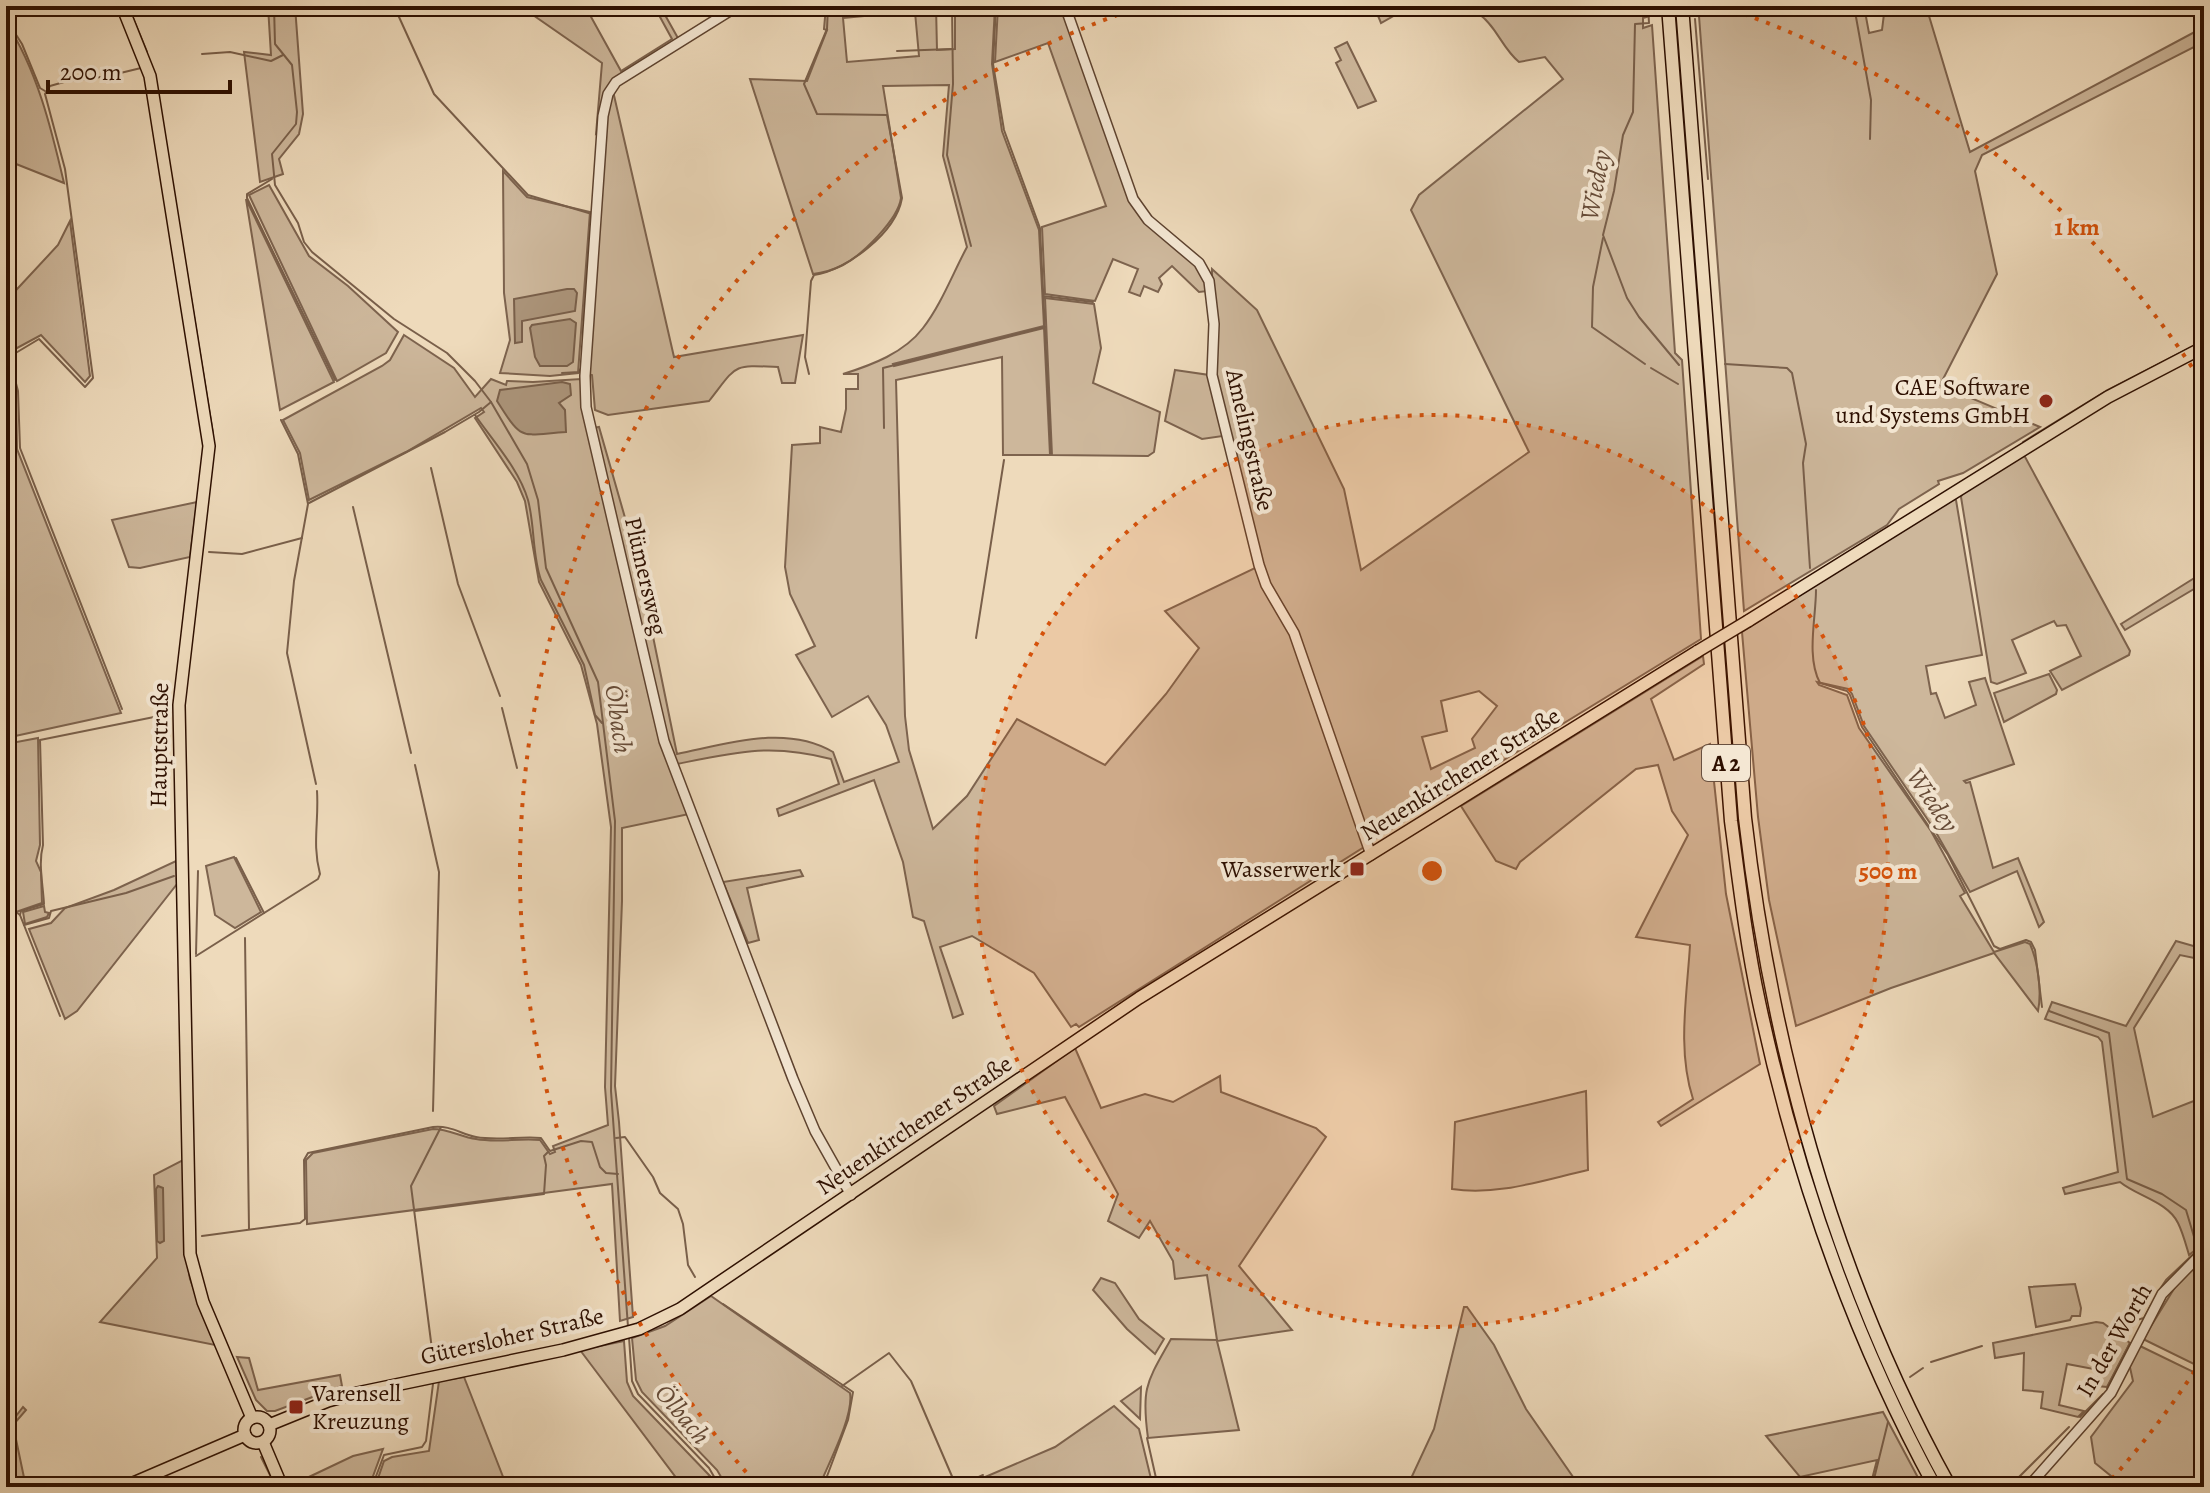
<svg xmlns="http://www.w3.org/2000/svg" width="2210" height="1493" viewBox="0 0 2210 1493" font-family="Alegreya,serif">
<rect width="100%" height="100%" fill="#eedabb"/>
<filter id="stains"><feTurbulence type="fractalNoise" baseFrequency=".0025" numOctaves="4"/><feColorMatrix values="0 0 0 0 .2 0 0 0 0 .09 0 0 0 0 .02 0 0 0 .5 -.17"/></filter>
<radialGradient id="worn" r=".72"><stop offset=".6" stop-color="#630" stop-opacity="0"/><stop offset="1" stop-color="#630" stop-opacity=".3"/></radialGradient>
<!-- green -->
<g fill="#cdb79b" stroke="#7d634e" stroke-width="2" fill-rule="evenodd">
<polygon points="268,6 295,6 303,114 299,134 279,159 283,174 260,182 244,52 271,55"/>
<polygon points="520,6 585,6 621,71 672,39 654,6 660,6 679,40 608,87 602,100 599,133 596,134 602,63"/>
<path d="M826,6H873L874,15L843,18L847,62L919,56L915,12L878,14L877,6H936L937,50L955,49V6H995L992,64L1002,131L1039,230L1044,326L893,364L894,366L1044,328L1050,455H1003L1002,357L896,380L905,716L909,750L933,829L967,796L1017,719L1105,765L1166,694L1199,648L1165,611L1257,567L1291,633L1364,847L1079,1027L1076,1024L1071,1027L1034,973L972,936L940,947L963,1014L953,1018L924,921L913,917L903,862L874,780L779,816L777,809L839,784L831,759C771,743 736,752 677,764L667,741L593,428L599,427L638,563L677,754C727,744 786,724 833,752L844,782L899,762L886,725L868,696L832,717L796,655L815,646L790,594L785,567L792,445L820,443V427L841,432L846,409V389H858V374H843C872,365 904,353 923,328C941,305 953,273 967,247L943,156L949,85L883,86L901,198C898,220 862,255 843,265C833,270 824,273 813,274L750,79L807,81L827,30L824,29Z"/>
<polygon points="998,6 1061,6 1131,201 1202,272 1208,291 1199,292 1172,266 1159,278 1162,284 1158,292 1144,286 1140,296 1129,292 1138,269 1113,259 1095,301 1045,294 1042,227 1106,206 1048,43 995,62"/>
<polygon points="1374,6 1411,6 1381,23"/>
<path d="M1481,6H1656L1657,14L1643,18V28L1652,25L1675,353L1682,360L1701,639L1370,842L1297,630L1269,582L1262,564L1213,371L1212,269L1257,310L1344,489L1361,570L1529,452L1411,210L1419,195L1563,79L1545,57L1519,62C1502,48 1497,27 1479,14ZM1479,691L1497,706L1472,739L1475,748L1431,769L1422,737L1447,731L1441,701Z"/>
<polygon points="1772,6 1864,6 1869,33 1882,30 1885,6 1926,6 1970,152 2204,27 2204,42 1982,155 1975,171 1997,274 1940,385 2040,427 1963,473 1938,481 1939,484 1899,509 1887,525 1744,611 1699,16 1772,8"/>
<path d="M6,22C37,70 51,127 64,183L6,160Z"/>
<polygon points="1347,42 1376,101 1358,108 1336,63 1341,60 1335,48"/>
<path d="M613,91L674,357L803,335L795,383H782L778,367C731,365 738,364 709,401L608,415L595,410L592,375L587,374L605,116Z"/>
<polygon points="503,171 527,197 590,212 578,373 550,376 500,373 510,340 504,293"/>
<polygon points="269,185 309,256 348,286 398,332 386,353 337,381 249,195"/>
<polygon points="246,199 334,382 280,410"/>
<polygon points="70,221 90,376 85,382 41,335 6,354 6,301 58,245"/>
<polygon points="1045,298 1094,304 1101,348 1093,383 1160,412 1154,452 1148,456 1052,455"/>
<path d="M404,335L454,368L475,397L491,379L506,385L507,381L533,382L581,379L661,742L689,814L622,828V901L615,1086L619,1122L633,1317L620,1321L612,1184L307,1224L306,1160L313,1153L433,1129C449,1129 461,1137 476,1139C497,1143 518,1138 540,1140L550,1154L555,1152L553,1146L608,1125L605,1087L611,827L597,724L581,665L539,582L525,501L517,482L475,418L484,412L481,408L406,452L309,500L300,453L283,420L382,366L390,360Z"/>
<polygon points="6,361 16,391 17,449 121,713 6,738"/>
<polygon points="1175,370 1209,375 1223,436 1202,439 1165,421"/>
<polygon points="2024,455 2130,651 2129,655 2062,690 2050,671 2081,656 2066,625 2057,626 2054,621 2012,640 2026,673 1997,684 1991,682 1961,497 1962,494"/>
<path d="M1953,498L1956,500L1982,655L1926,666L1931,694L1936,693L1945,718L1976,705L1969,682L1985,678L2014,764L1964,781L1966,783L1970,782L1993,868L2018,858L2044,922L2039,927L2017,871L1970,892L1934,829L1864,726L1852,694L1848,689L1817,682L1819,685L1847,695L1859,728L1931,831L1965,893L1960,896L1994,952L2025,942L2030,944C2038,962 2042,991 2038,1011L1994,953L1891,988L1796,1026L1769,900L1758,817L1742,632Z"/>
<polygon points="197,502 190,557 140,568 129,567 112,520"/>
<polygon points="2204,572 2204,583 2125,630 2121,624"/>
<path d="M1703,656L1704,664L1651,699L1674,760L1710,744L1726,894L1760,1064L1661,1126L1658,1122L1693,1099C1677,1050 1687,996 1690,945L1636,937L1688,835L1672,811L1658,765L1636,769L1520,862L1516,869L1496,861L1461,806Z"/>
<polygon points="2049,674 2057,690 2056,694 2004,722 1994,693"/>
<polygon points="38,738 40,845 36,861 41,872 42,903 16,912 6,902 6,744"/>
<polygon points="234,857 261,912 235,928 215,915 206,866"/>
<polygon points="176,861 177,884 77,1011 65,1019 29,929 51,923 65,908 114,890"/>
<polygon points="800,870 803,876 747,888 759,940 748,943 723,882"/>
<polygon points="44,906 45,912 49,913 47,917 25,924 23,912"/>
<path d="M2176,941L2204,949V960L2180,955L2134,1028L2153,1117L2204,1097V1243L2189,1255C2186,1245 2183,1233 2178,1223C2168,1202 2137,1196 2120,1182L2065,1194L2063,1188L2118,1172L2102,1042L2098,1037L2045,1019L2052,1002L2126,1026Z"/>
<path d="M1075,1048L1101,1108L1145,1094L1173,1102L1220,1076L1221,1092L1316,1128L1326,1137L1239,1266L1292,1330L1217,1341L1239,1430L1148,1438C1141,1387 1147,1382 1171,1339L1217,1340L1207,1275L1175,1279L1173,1261L1150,1221L1139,1238L1108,1221L1118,1194L1065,1097L997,1114L994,1106Z"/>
<path d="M1586,1091L1588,1170C1543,1180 1498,1196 1452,1189L1455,1122Z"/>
<polygon points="183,1160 186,1254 190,1279 215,1345 100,1322 157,1258 154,1175"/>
<polygon points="2204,1258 2204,1369 2143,1339 2177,1284"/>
<polygon points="1101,1278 1115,1283 1139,1319 1164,1339 1155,1354 1127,1329 1093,1290"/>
<polygon points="2075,1284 2081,1308 2080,1316 2072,1316 2070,1320 2036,1327 2029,1287"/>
<path d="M711,1296L850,1393C854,1416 828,1464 819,1487H727L717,1470L642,1392L636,1380L632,1338L665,1326Z"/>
<polygon points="1464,1307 1467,1307 1494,1345 1526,1409 1580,1487 1407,1487 1434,1429"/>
<polygon points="2096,1322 2103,1323 2130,1343 2107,1387 2097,1386 2099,1370 2067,1364 2059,1405 2084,1411 2078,1417 2041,1408 2043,1392 2023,1390 2024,1353 1995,1358 1993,1343"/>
<polygon points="624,1341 627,1382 633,1396 710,1476 685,1487 672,1487 680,1483 580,1350"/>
<polygon points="2138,1345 2204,1377 2202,1487 2103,1487 2111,1476 2095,1463 2091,1437 2133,1381 2129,1363"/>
<polygon points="237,1357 249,1358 258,1390 340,1375 342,1386 275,1411 267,1411 256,1400"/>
<polygon points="464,1377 507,1487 375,1487 384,1461 392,1457 429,1451 439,1381"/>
<polygon points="1141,1387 1140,1419 1121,1401"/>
<polygon points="1114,1406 1139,1429 1153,1487 962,1487 1055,1447"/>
<polygon points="23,1407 26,1410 13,1425 26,1487 6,1487 6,1429"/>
<polygon points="1883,1412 1923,1487 1870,1487 1877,1460 1800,1477 1766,1436"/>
<polygon points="383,1449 369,1487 292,1485 353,1456"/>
</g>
<!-- water -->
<g fill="#ac957b" stroke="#795f4a" stroke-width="2">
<polygon points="567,289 574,289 577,293 575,311 522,321 522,342 515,343 514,299"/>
<polygon points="570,319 576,323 573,362 567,366 540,366 535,357 530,328 532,325"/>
<path d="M562,382L570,384L571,395L559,403L565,410L566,432C519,435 523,442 497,401L500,390Z"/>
<polygon points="158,1186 163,1188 164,1241 160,1243 157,1241 156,1189"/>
</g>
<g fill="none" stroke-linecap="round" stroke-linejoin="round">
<!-- stream -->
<g stroke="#795f4a" stroke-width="2">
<polyline points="274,6 275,44 292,65 297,112 296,124 272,154 275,185 298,223 304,242 312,252 394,319 447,353 475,381 491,402 527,464 538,500 546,568 598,682 615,821 611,1091 628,1327"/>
<polyline points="394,6 434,94 528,195 592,214"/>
<polyline points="952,6 953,84 947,155 971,246"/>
<polyline points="996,6 993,64 1004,130 1040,228 1051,454"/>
<polyline points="1648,6 1649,23 1635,24 1633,112 1623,135 1614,191 1603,235 1627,298 1639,317 1679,365"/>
<polyline points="1854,6 1871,100 1870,139"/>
<polyline points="133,18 147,52"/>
<polyline points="6,19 22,44 40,88 45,91"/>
<polyline points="1695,19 1708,179"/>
<polyline points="897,51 952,49"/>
<polyline points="202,54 230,52 271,61 283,55"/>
<polyline points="272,179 247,194 247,198 335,380"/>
<polyline points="1603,238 1593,287 1592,327 1645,364"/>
<polyline points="186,267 213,434"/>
<polyline points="1043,296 1093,302"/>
<polyline points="583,333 590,232"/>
<polyline points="6,348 16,350"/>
<polyline points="1725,364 1787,368 1792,373 1806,444 1803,463 1810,568"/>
<polyline points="1651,368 1678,384"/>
<polyline points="562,373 579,372 581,368"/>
<path d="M809,374L805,357L811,281L814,275C847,270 896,233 902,198L887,115L817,114L804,84L827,29L828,6"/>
<path d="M475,415C493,441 519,469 528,500C535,526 532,555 541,580L584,665L595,715L602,723"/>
<polyline points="281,420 298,454 308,504 294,581 287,653 316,784"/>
<polyline points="884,428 883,368 1045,327"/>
<polyline points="2023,442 2106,391 2192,347"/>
<polyline points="431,468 458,584 500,696"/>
<polyline points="309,503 445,432 479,412 491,402"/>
<polyline points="353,507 411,753"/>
<polyline points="209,552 242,554 302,538"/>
<path d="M1816,590C1816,618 1806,657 1820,683L1847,691L1850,695L1862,727L1948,855L1994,946L2000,949L2026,940L2031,942L2035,950L2042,1007"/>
<polyline points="976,638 1004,460"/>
<polyline points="502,708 517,768"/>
<polyline points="122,709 20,448 18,391 9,357 39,339 85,387 93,378 65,169 45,94 50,86 64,82 108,76 141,68"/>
<polyline points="415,765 439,872 433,1111"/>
<polyline points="236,858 264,913"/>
<polyline points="6,904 20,915 60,1016"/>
<path d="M20,915L21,911L44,904C43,884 38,864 43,845L40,740L164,715"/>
<polyline points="24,925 49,918 51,911 126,893 174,876"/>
<polyline points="245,938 249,1229"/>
<polyline points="196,954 198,871"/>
<path d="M196,956L318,879L320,874C312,844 319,822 317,791"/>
<polyline points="2049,1011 2109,1033 2127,1179 2162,1194 2186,1210 2198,1250"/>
<polyline points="616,1138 625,1137 653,1177 660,1193 678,1209 683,1224 688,1265 695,1277"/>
<polyline points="415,1211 544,1194 546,1165 544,1156 548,1152"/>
<path d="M202,1236L300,1223L305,1219L304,1160L308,1153L433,1127C450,1125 461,1134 476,1137C497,1141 520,1136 541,1138L550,1151L581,1141L592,1142L600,1167L606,1173L618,1174"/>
<polyline points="2160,1289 2166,1280 2204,1244"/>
<polyline points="723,1304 853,1392 848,1420 823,1487"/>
<polyline points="2118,1325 2144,1318 2151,1305"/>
<polyline points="629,1337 632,1381 638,1394 709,1468 720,1487"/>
<polyline points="1931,1362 1982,1346"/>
<polyline points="434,1365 411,1186 441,1127"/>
<polyline points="411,1376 432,1372"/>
<polyline points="1910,1377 1923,1368"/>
<polyline points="842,1386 889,1353 911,1381 954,1481"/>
<polyline points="2107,1388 2130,1343"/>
<polyline points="328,1395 346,1390"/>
<polyline points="2080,1417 2103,1394"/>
<polyline points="1147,1438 1158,1487"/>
<polyline points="261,1457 276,1487"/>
<polyline points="2015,1485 2016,1480 2069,1427"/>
<polyline points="372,1487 384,1455 422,1447 426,1441 433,1384"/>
<polyline points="957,1487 983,1475"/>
<polyline points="1872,1487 1888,1422"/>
</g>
<defs>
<g id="minor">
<polyline points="743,6 733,9 616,82 608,94 603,116 585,376 586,407 664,741 793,1079 815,1131 851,1195"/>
<polyline points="1065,6 1133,199 1148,220 1199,263 1209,281 1214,324 1212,375 1259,565 1266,585 1294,633 1371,855"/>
<polyline points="2039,1477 2046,1487"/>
<polyline points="2028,1487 2111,1393 2162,1294 2204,1251"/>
</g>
<g id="major">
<polyline points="122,6 150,76 209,446 179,705 190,1254 203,1302 252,1418"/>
<polyline points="1748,621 2108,397 2204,347"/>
<circle cx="257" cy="1430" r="13"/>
<polyline points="269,1425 328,1401 357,1393 563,1350 639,1329 680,1309 1139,998 1698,651"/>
<polyline points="263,1442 282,1487"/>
<polyline points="124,1487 245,1435"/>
</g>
<g id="highway">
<path d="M1668,6L1731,821C1739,881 1746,942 1759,1002C1795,1170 1852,1335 1935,1487"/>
<path d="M1682,6L1745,818C1772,1051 1836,1281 1950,1487"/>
</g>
</defs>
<!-- minor casing -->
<use href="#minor" stroke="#5d422f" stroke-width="12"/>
<!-- major casing -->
<use href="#major" stroke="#2d0f00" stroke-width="14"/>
<!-- highway casing -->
<use href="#highway" stroke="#2d0f00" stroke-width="15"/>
<!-- minor -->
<use href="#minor" stroke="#f4e7d3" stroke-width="9"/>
<!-- major -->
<use href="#major" stroke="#eedabb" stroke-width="11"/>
<!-- highway -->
<use href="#highway" stroke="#eedabb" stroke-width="12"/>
<defs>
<polyline id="major-bridge" points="1698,651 1748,621"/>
</defs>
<!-- major-bridge casing -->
<use href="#major-bridge" stroke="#2d0f00" stroke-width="14" stroke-linecap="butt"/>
<!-- major-bridge -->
<use href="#major-bridge" stroke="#eedabb" stroke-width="11"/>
</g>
<!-- distance rings -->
<circle cx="1432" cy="871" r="456" fill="#d5520b" fill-opacity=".12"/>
<g fill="none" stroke="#d5520b" stroke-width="4" stroke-dasharray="4 8">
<circle cx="1432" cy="871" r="456"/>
<path d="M2201 1361A912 912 0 0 1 2110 1481M754 1481A912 912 0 0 1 1143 6M1721 6A912 912 0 0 1 2201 381"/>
</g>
<!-- markers -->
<g fill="#8f2418" stroke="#f4e7d3" stroke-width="3">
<circle cx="2046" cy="401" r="8"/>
<rect x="1349" y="861" width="16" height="16" rx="4"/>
<rect x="288" y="1399" width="16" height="16" rx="4"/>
</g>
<g text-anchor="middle" stroke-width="8" stroke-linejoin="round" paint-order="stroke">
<!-- shield labels -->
<rect fill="#f4e7d3" stroke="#69503f" stroke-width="2" x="1702" y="745" width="48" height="36" rx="6"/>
<g font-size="22" font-weight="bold" fill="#2d0f00">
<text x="1726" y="771">A 2</text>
</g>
<!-- poi labels -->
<g font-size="24" fill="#2d0f00" stroke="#f4e7d3" text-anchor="end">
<text x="2030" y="395">CAE Software<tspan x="2030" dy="28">und Systems GmbH</tspan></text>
<text x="1341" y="877">Wasserwerk</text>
<text x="312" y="1401" text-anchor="start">Varensell<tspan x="312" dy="28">Kreuzung</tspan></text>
</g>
<!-- street labels -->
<g font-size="24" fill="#2d0f00" stroke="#f4e7d3">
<text transform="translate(1250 440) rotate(77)" y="8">Amelingstraße</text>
<text transform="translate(646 576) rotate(77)" y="8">Plümersweg</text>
<text transform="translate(159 745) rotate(-89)" y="8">Hauptstraße</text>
<text transform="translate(1460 774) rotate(-32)" y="8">Neuenkirchener Straße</text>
<text transform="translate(914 1125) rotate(-34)" y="8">Neuenkirchener Straße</text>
<text transform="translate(512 1336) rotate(-13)" y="8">Gütersloher Straße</text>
<text transform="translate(2114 1340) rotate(-60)" y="8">In der Worth</text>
</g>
<!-- water labels -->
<g font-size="26" font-style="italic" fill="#664b37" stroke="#f4e7d3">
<text transform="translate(1595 185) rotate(-79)" y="9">Wiedey</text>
<text transform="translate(619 719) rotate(82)" y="9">Ölbach</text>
<text transform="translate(1933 800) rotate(56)" y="9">Wiedey</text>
<text transform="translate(683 1414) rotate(50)" y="9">Ölbach</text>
</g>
</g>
<circle cx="1432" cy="871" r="12" fill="#d5520b" stroke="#f4e7d3" stroke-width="4"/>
<g font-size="24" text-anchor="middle" font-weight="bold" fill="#d5520b" stroke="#f4e7d3" stroke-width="8" stroke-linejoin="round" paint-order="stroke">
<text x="2077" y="235">1 km</text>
<text x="1888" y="879">500 m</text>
</g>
<!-- margin -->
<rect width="2210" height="1493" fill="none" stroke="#eedabb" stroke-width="32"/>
<rect x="8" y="8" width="2194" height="1477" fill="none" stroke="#2d0f00" stroke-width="4"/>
<rect x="16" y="16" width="2178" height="1461" fill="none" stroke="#2d0f00" stroke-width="2"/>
<!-- scale -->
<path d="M48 80v12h182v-12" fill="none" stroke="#2d0f00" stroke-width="4"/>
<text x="60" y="80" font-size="24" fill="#2d0f00" stroke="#f4e7d3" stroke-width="6" paint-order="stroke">200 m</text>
<rect width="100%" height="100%" filter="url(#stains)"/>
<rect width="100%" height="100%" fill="url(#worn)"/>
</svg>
